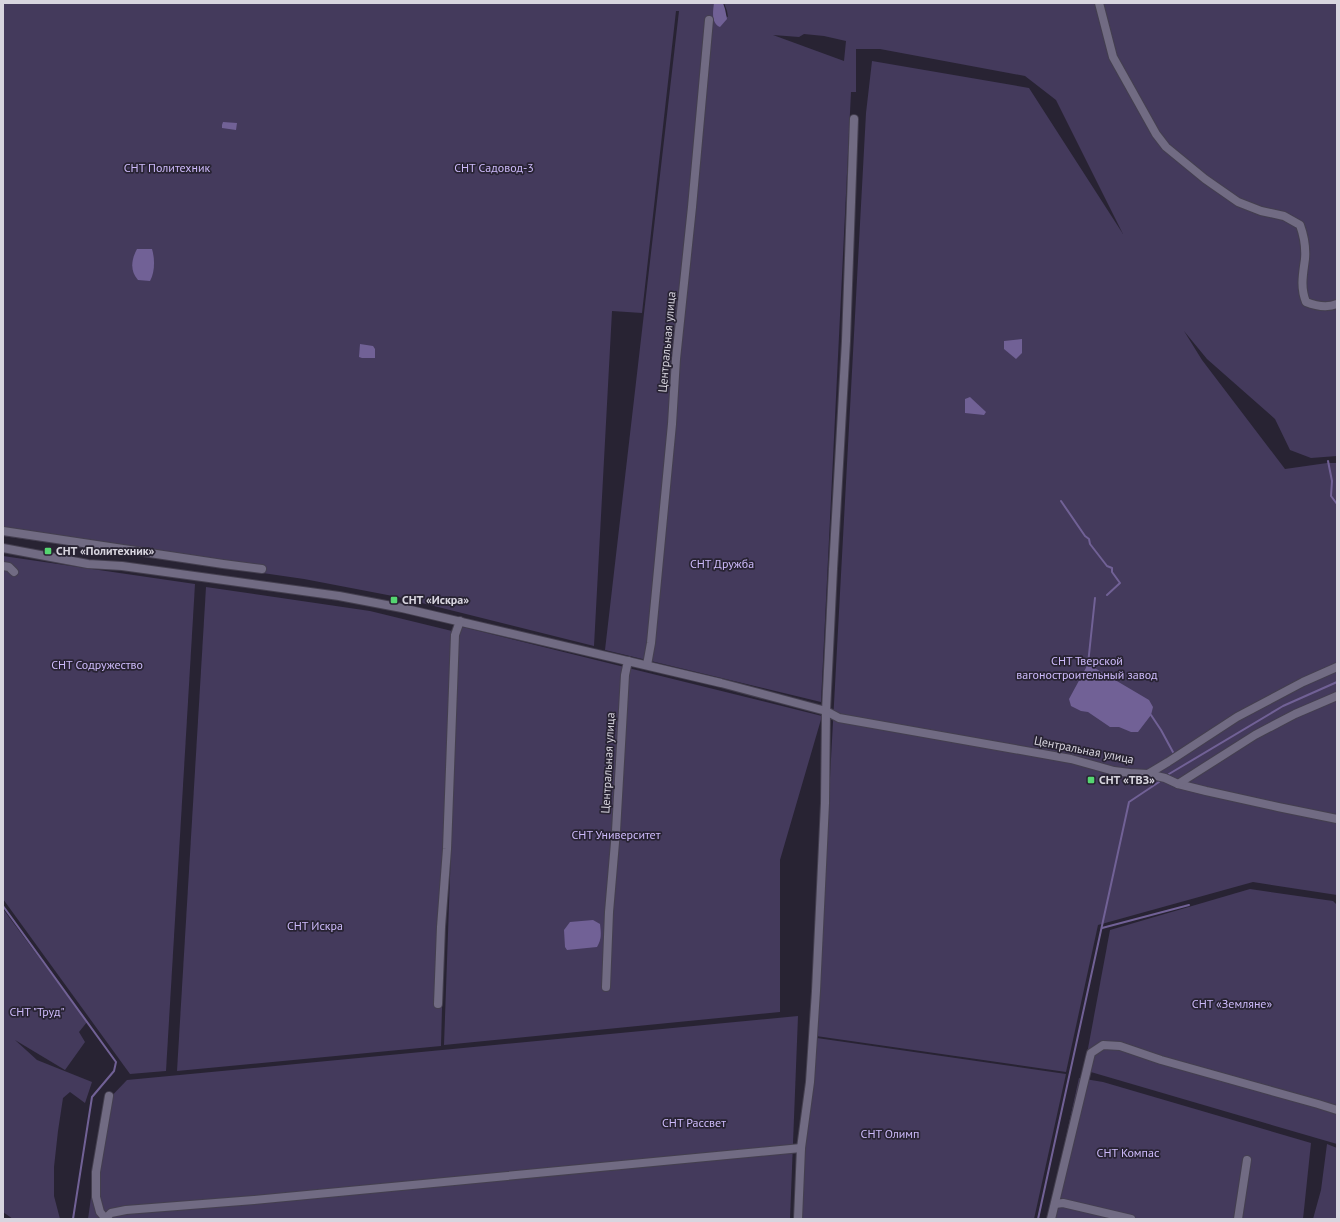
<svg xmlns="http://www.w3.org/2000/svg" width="1340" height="1222" viewBox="0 0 1340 1222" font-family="'PT Sans',sans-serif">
<rect width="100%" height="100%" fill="#282333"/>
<!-- green -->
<g fill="#443a5c" fill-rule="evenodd">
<path d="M3,3H718L725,16L728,17L727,11L724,3H1337V456L1311,458L1290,450L1275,419L1207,359L1184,331L1202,360L1285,469L1327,463H1337V895L1253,882L1098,925L1066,1072L816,1036L866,113L872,61L1029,88L1123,234L1056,100L1025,76L880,49H856V92H851L821,702L605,650L679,11H676L642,313L612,311L594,646L398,597L304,579L3,536ZM804,34L824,36L846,41L844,61L773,35L799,37Z"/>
<polygon points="3,556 195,584 166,1071 130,1074 3,899"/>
<polygon points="206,587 370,611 452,631 441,1046 177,1071"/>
<polygon points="459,626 822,716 780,860 780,1012 444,1045"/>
<polygon points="1250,889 1333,901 1337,905 1337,1144 1084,1070 1110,930"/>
<polygon points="3,909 87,1022 79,1032 85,1042 65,1070 15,1040 37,1060 92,1082 85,1103 70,1092 63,1098 58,1131 54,1167 54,1196 60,1219 13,1219 3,1212"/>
<polygon points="798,1016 790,1219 88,1219 104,1104 127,1080"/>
<polygon points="810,1037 1066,1074 1034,1219 794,1219 807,1081"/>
<polygon points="1079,1078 1103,1082 1311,1143 1303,1219 1139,1219 1053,1196"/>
<polygon points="1327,1144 1337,1148 1337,1219 1313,1219 1321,1190"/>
<polygon points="1052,1201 1123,1219 1048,1219"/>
</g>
<!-- water -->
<g fill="#716196">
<path d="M714,3H723L725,9L727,19L720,27C711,23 713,11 714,3Z"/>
<polygon points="223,122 237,123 236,130 222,128 222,125"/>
<path d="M137,249H152C155,259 155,272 150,281L138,280C130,271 131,260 137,249Z"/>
<polygon points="1022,339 1022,353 1016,359 1004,349 1004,341"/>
<polygon points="360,344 373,346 375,349 375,358 362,358 359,357"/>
<polygon points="970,397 986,412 984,415 965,413 965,399"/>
<polygon points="1088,664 1149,700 1153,707 1151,715 1138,732 1131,732 1119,727 1110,727 1088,712 1081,711 1071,706 1069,699"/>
<path d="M593,920L600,924C601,933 602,939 597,947L567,950L565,947L564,930L570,922Z"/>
</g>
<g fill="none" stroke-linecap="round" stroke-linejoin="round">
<!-- stream -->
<g stroke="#716196" stroke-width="2">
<polyline points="1328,461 1332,481 1331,496 1337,504"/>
<polyline points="1061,501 1085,536 1089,539 1090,544 1107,566 1112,568 1112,572 1120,583 1107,595"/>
<polyline points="1088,664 1095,598"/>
<polyline points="1151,715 1161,730 1174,754"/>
<polyline points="1169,774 1283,706 1337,682"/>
<polyline points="3,906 116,1062 114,1071 92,1097 73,1219"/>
<polyline points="1102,928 1189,905"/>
<polyline points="1038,1219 1129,802 1159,782"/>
</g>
<defs>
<g id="minor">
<path d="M1099,3L1113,57L1156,134L1166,147L1205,179L1238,202L1261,211L1284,216L1300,225C1304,236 1306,247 1305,259C1303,274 1300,287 1306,302C1316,306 1327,308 1337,304"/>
<polyline points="3,531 223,564 262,569"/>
<polyline points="3,548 88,564 122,566 339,596 402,608 721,683 826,711 839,718 1071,759 1114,771 1130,773 1148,774 1165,778 1178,784 1206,791 1278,807 1337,819"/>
<polyline points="3,566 9,567 14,572"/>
<polyline points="647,665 651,643 672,424 676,359 692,207 709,20"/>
<polyline points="1148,774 1168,762 1237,717 1303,682 1337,667"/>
<polyline points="1178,784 1255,735 1295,714 1337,696"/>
<polyline points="606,987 609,912 616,831 625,675 628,661"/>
<polyline points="438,1004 441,927 447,849 455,635 460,621"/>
<polyline points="1055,1204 1063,1203 1131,1219"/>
<polyline points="106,1218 111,1213 126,1210 254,1200 801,1148"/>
<polyline points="106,1219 100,1212 96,1197 96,1172 109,1096"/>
<polyline points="798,1219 801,1148 810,1082 816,991 825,803 826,711 833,569 846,341 854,119"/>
<polyline points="1051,1219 1090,1057 1091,1053 1103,1045 1120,1046 1161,1060 1318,1104 1337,1110"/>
<polyline points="1238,1219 1247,1160"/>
</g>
</defs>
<!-- minor casing -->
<use href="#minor" stroke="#443f4f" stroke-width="10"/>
<!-- minor -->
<use href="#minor" stroke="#716b83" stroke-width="8"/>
</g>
<!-- markers -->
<g fill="#55d671" stroke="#282333" stroke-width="1.5">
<rect x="44" y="547" width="8" height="8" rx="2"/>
<rect x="390" y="596" width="8" height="8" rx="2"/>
<rect x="1087" y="776" width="8" height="8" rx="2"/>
</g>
<g text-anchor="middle" stroke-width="3.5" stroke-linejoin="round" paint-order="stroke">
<!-- park labels -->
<g font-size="12" fill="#cdbafa" stroke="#282333">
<text x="167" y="172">СНТ Политехник</text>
<text x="494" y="172">СНТ Садовод-3</text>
<text x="722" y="568">СНТ Дружба</text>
<text x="1087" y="665">СНТ Тверской<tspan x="1087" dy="14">вагоностроительный завод</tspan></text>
<text x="97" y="669">СНТ Содружество</text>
<text x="616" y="839">СНТ Университет</text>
<text x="315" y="930">СНТ Искра</text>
<text x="1232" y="1008">СНТ «Земляне»</text>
<text x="37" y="1016">СНТ "Труд"</text>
<text x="694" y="1127">СНТ Рассвет</text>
<text x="890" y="1138">СНТ Олимп</text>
<text x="1128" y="1157">СНТ Компас</text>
</g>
<!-- street labels -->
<g font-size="12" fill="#d8d5df" stroke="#282333">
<text transform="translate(667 342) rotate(-85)" y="4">Центральная улица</text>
<text transform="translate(1084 750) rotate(11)" y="4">Центральная улица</text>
<text transform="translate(608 763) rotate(-87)" y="4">Центральная улица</text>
</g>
<!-- poi labels -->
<g font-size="12" font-weight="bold" fill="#d8d5df" stroke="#282333" text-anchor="start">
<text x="56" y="555">СНТ «Политехник»</text>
<text x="402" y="604">СНТ «Искра»</text>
<text x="1099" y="784">СНТ «ТВЗ»</text>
</g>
</g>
<!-- border -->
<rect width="1340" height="1222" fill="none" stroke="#d8d5df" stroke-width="8"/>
</svg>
